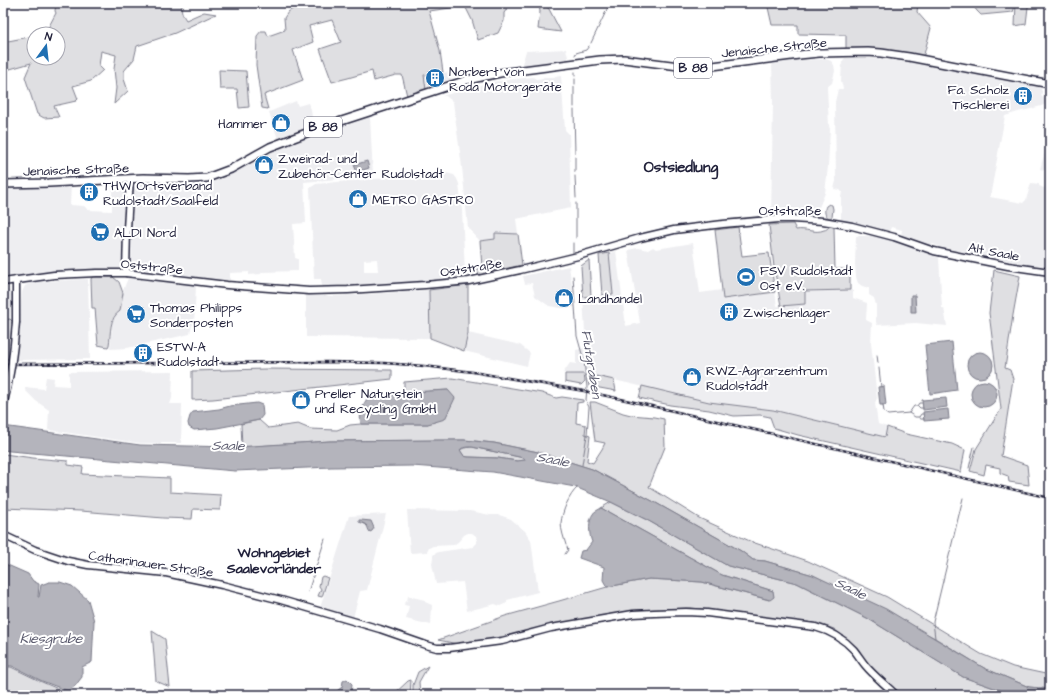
<svg xmlns="http://www.w3.org/2000/svg" width="1053" height="698" viewBox="0 0 1053 698" font-family="'Architects Daughter',sans-serif">
<rect width="100%" height="100%" fill="#fff"/>
<filter id="ink" filterUnits="userSpaceOnUse"><feTurbulence type="fractalNoise" baseFrequency=".025" numOctaves="2"/><feDisplacementMap in="SourceGraphic" scale="8" xChannelSelector="R" yChannelSelector="G"/><feConvolveMatrix kernelMatrix="1 2 1 2 8 2 1 2 1" color-interpolation-filters="sRGB"/></filter>
<g filter="url(#ink)">
<!-- built -->
<g fill="#eeeef1" fill-rule="evenodd">
<polygon points="566,49 569,61 521,67 526,51"/>
<polygon points="845,58 873,58 931,65 984,74 1020,82 1037,86 1041,89 1042,92 1041,96 1050,102 1044,105 1031,109 1018,112 1005,116 990,197 1023,203 1026,200 1031,183 1039,184 1039,186 1044,188 1047,183 1050,183 1050,269 940,247 933,244 931,246 901,236 902,230 891,227 889,232 841,220 841,197 842,192 840,190 834,189 836,181 835,102 838,89 843,89 841,80 842,62"/>
<polygon points="826,59 831,61 834,65 835,71 832,83 827,87 829,126 830,129 828,166 825,193 817,212 814,215 771,217 773,103 772,61"/>
<polygon points="450,72 452,82 426,90 424,75"/>
<polygon points="561,76 565,130 569,134 571,208 516,219 518,234 496,233 495,239 480,241 468,228 462,167 453,102 446,96 442,96 491,82 533,77 536,79"/>
<polygon points="296,101 298,106 308,103 311,109 313,126 278,139 269,112"/>
<polygon points="370,117 373,176 304,182 306,223 293,224 295,258 298,259 298,271 262,272 261,274 249,275 249,272 230,273 230,281 161,273 160,270 156,270 154,272 138,270 134,269 131,264 132,232 134,227 132,224 133,210 131,208 132,194 133,194 133,187 137,183 144,182 190,183 212,180 236,171 262,157 283,147"/>
<polygon points="1050,135 1050,171 1040,169"/>
<path d="M446,173L454,175L457,179L459,184L462,210L465,272L463,277L443,280L344,287H322L321,279H314L310,188L316,184L337,182L412,176L417,177V175ZM377,259L378,271H364V260Z"/>
<polygon points="122,182 124,183 125,187 122,265 118,269 3,276 3,188 71,185 70,205 84,206 88,210 112,211 112,183"/>
<polygon points="874,233 916,248 917,250 939,258 942,308 944,308 947,326 916,323 877,325 876,322 876,305 874,298 869,295 869,288 862,286 858,283 856,277 855,264 856,236 869,236"/>
<polygon points="693,243 700,293 722,290 723,299 775,292 777,306 805,304 805,291 853,290 853,298 867,303 866,320 872,323 871,343 877,398 875,403 878,424 887,427 885,437 773,410 709,402 588,374 563,373 570,363 576,364 576,350 585,348 593,344 595,334 585,332 583,297 613,294 609,253 616,251 626,326 640,323 628,250 638,248 648,250 653,247 656,249"/>
<polygon points="569,266 575,307 561,308 549,306 535,296 532,283 525,284 523,276"/>
<polygon points="128,278 196,286 194,325 192,325 190,334 127,348 110,349 113,315"/>
<polygon points="88,279 90,359 16,360 22,292 25,286 32,282"/>
<polygon points="3,287 9,291 12,295 10,319 3,320"/>
<polygon points="429,290 430,338 306,337 306,295 339,296"/>
<polygon points="468,333 520,345 530,353 527,366 464,351"/>
<polygon points="173,371 172,398 170,404 182,404 181,443 139,443 48,430 49,410 36,401 25,390 25,387 44,389 46,377 54,378 53,385 69,386 69,372"/>
<polygon points="407,510 470,511 490,515 499,515 511,519 525,531 531,540 538,592 507,600 507,603 500,606 495,604 467,611 463,582 436,584 432,564 433,559 433,555 438,552 473,547 477,543 477,539 476,536 472,533 468,533 464,535 459,541 454,545 433,546 429,548 427,552 410,553"/>
<polygon points="386,514 367,590 360,591 353,618 320,608 349,516"/>
<polygon points="408,596 425,600 425,602 432,605 431,625 406,619 409,606 404,605 405,600 407,601"/>
</g>
<!-- green -->
<g fill="#dfdfe2" stroke="#80808e">
<path d="M56,3H183C180,10 182,14 186,20L204,12L216,14L175,33L137,46L134,59L124,71V79L128,91L114,104L116,88L114,69L116,55L101,51L99,66L103,70L91,81L73,86L78,99L76,101L54,106L59,117L44,118L37,114L25,77L31,63L3,71V42L34,36V58H58V34H43L48,28L56,13L55,11Z"/>
<polygon points="302,3 361,3 361,4 366,3 511,3 504,13 504,21 498,33 478,40 472,20 465,6 429,11 440,51 443,72 424,75 426,90 407,96 402,75 396,75 374,81 372,71 348,78 332,82 320,49 341,42 332,20 309,26 313,42 293,50 303,80 264,95 268,109 262,108 256,65 257,36 261,31 266,31 268,36 285,30 284,18 288,12"/>
<polygon points="539,3 542,3 549,9 561,32 538,29 540,12"/>
<polygon points="767,3 918,3 917,12 931,28 923,58 846,50 846,35 798,34 798,25 772,25"/>
<polygon points="971,3 1011,3 1015,6 1013,12 981,15 977,11"/>
<polygon points="1016,3 1032,3 1028,7 1026,24 1015,26"/>
<polygon points="219,70 246,71 249,107 239,108 237,89 220,89"/>
<path d="M829,204L832,205L833,209L832,217L830,218C824,217 824,210 826,206Z"/>
<path d="M793,224L796,230C805,228 815,234 824,230C826,230 828,228 830,226L834,227L835,269H850V290L805,291V304L781,306L774,267L769,225Z"/>
<polygon points="738,227 742,256 769,253 775,292 723,299 715,230"/>
<polygon points="495,233 518,234 522,265 494,271 493,266 486,267 487,273 480,275 475,271 482,267 480,241 495,239"/>
<polygon points="609,253 613,294 602,295 599,255"/>
<polygon points="589,260 591,296 583,297 581,266"/>
<polygon points="994,270 1020,276 1013,315 1005,368 1010,370 1013,379 1001,456 1027,465 1029,485 1009,482 1008,476 1000,473 1000,468 986,465 984,475 970,471 976,449 1001,409 989,313"/>
<path d="M92,277H113L119,282L123,293L120,311C109,318 111,333 109,345L108,347L98,345L95,308H92L91,279Z"/>
<polygon points="468,285 468,333 464,351 430,338 429,290"/>
<polygon points="10,319 13,322 10,359 3,359 3,320"/>
<polygon points="265,369 392,370 392,379 213,399 192,400 192,371"/>
<polygon points="565,374 584,374 585,381 581,385 565,382"/>
<polygon points="587,374 614,380 616,391 589,386"/>
<polygon points="452,378 542,393 556,398 562,397 583,400 583,402 577,403 576,423 586,425 585,434 590,436 587,461 593,463 602,449 605,443 595,441 590,402 595,402 623,413 631,415 654,417 664,419 665,447 649,487 699,518 752,542 808,561 887,597 981,654 1013,667 1050,675 1050,689 1029,687 984,668 935,638 813,575 765,561 753,560 741,551 656,503 592,469 538,452 494,443 464,440 330,441 242,447 241,424 259,420 268,428 298,424 310,429 337,430 350,425 361,424 428,424 448,390 404,393 404,382"/>
<polygon points="642,386 709,402 773,410 885,437 887,427 906,434 952,444 965,450 961,472 798,435 774,428 770,417 760,415 734,416 709,410 670,405 639,398"/>
<polygon points="472,447 524,458 526,460 517,461 498,458 468,457 464,456 460,450 464,448"/>
<polygon points="4,454 33,458 68,461 68,465 83,467 82,474 170,478 170,492 221,495 220,510 193,509 192,519 163,518 81,511 3,508 3,461"/>
<polygon points="611,502 647,520 728,566 797,583 867,618 963,677 1014,695 900,695 877,674 867,664 858,649 834,629 817,623 775,620 710,610 691,608 635,610 552,625 504,640 463,645 438,640 505,616 559,601 607,587 649,579 702,582 769,600 773,591 722,575 601,508"/>
<polygon points="323,576 328,578 322,597 318,596 321,589 319,586 321,577"/>
<polygon points="152,631 165,639 170,687 156,681"/>
<polygon points="428,666 419,682 420,695 413,695 413,685 418,672"/>
<polygon points="3,667 11,667 42,682 72,695 18,695 3,689"/>
<polygon points="411,680 410,695 407,695 406,694 404,695 393,695 408,681"/>
</g>
<!-- water -->
<g fill="#b4b4bc" stroke="#7a7a88" fill-rule="evenodd">
<polygon points="367,161 369,168 357,172 354,165"/>
<polygon points="911,295 915,295 916,312 911,312"/>
<polygon points="952,342 957,390 930,394 925,345"/>
<circle cx="980" cy="365" r="13"/>
<circle cx="984" cy="394" r="13"/>
<polygon points="884,386 886,405 880,405 878,387"/>
<path d="M448,390L455,398L445,419L428,424H361C358,414 364,401 371,394Z"/>
<polygon points="946,398 947,407 923,410 922,400"/>
<polygon points="257,403 262,405 263,415 259,420 217,428 194,430 189,427 188,423 190,416 193,412 219,409 230,406"/>
<polygon points="948,409 949,419 924,421 923,412"/>
<path d="M3,426L140,445L236,447L330,441L439,440H464L494,443L538,452L592,469L656,503L741,551L753,560L765,561L813,575L886,609L984,668L1029,687L1050,689V695H1014L963,677L867,618L797,583L728,566L647,520L611,502L575,487L493,472L412,466L331,467L235,471L10,451L3,450ZM472,447L524,458L525,460L517,461L498,458L468,457L464,456L460,450C462,447 468,447 472,447Z"/>
<path d="M601,508L722,575L773,591L774,597L770,600L702,582L649,579L607,587L603,580L604,567L579,558L581,551L586,550L592,542C589,535 588,520 593,514C594,511 599,510 601,508Z"/>
<path d="M361,520L371,521L374,528L372,531L370,532C368,530 368,527 367,526C365,523 361,523 359,522V520Z"/>
<polygon points="3,563 28,574 33,581 39,584 38,597 39,597 41,585 49,582 60,582 72,586 88,600 94,621 92,662 82,667 82,677 75,686 68,691 42,681 12,666 3,666"/>
<polygon points="347,679 352,684 351,695 338,695 337,691 342,687 343,681"/>
</g>
<g fill="none" stroke-linecap="round" stroke-linejoin="round">
<!-- stream -->
<g stroke="#7a7a88" stroke-width="1">
<polyline points="591,43 610,3"/>
<polyline points="575,55 576,53 586,50 589,46"/>
<polyline points="575,72 575,76"/>
<polyline points="575,84 575,79"/>
<polyline points="574,87 574,107"/>
<polyline points="574,110 575,153"/>
<polyline points="575,157 575,172"/>
<polyline points="575,176 576,198"/>
<polyline points="576,238 576,203"/>
<polyline points="573,253 573,243"/>
<polyline points="573,276 577,336 584,361 587,387 586,400 587,403 589,407 587,435 582,465"/>
<polyline points="877,355 878,363"/>
<polyline points="879,368 881,387"/>
<polyline points="883,405 884,412 888,415 909,413 914,406 917,406 919,403 922,403"/>
<polyline points="918,406 920,408 923,408"/>
<polyline points="909,413 915,417 919,417 921,414 923,414"/>
<polyline points="919,418 921,419 924,419"/>
<polyline points="969,468 974,447"/>
<path d="M566,545C564,538 561,530 561,523C562,512 569,495 577,488"/>
<polyline points="565,554 568,550 567,547"/>
<polyline points="308,592 325,539"/>
<polyline points="935,638 933,622 963,498"/>
</g>
<defs>
<g id="secondary">
<polyline points="126,273 127,229 130,179"/>
<polyline points="16,280 16,322"/>
<polyline points="3,282 54,275 97,273 126,273 227,285 309,291 348,290 425,285 469,281 520,270 578,256 640,238 674,230 723,224 779,219 792,219 823,221 852,226 894,237 934,251 1008,266 1050,272"/>
<path d="M3,535L35,550L68,561L88,565L166,573L222,585L281,600L380,629L426,645L437,648H449L502,641L551,628L633,614L654,613L686,612L707,613L815,627C830,631 843,638 854,650C858,655 861,660 865,665C874,676 886,685 896,695"/>
</g>
<polyline id="primary" points="3,184 49,183 143,178 189,179 207,178 231,169 270,147 317,129 467,80 500,73 600,60 624,59 679,66 697,68 799,55 819,53 868,52 881,53 909,57 1050,84"/>
</defs>
<!-- secondary casing -->
<use href="#secondary" stroke="#22223b" stroke-width="9"/>
<!-- primary casing -->
<use href="#primary" stroke="#22223b" stroke-width="10"/>
<!-- secondary -->
<use href="#secondary" stroke="#fff" stroke-width="6"/>
<!-- primary -->
<use href="#primary" stroke="#fff" stroke-width="7"/>
<defs>
<polyline id="rail" points="3,364 328,362 384,363 424,366 473,372 584,391 630,401 1050,498"/>
</defs>
<!-- rail casing -->
<use href="#rail" stroke="#22223b" stroke-width="2.5"/>
<!-- rail -->
<use href="#rail" stroke="#fff" stroke-width="1" stroke-dasharray="3" stroke-linecap="butt"/>
<defs>
<path id="secondary-bridge" d="M3,407C10,379 14,351 16,322"/>
</defs>
<!-- secondary-bridge casing -->
<use href="#secondary-bridge" stroke="#22223b" stroke-width="9" stroke-linecap="butt"/>
<!-- secondary-bridge -->
<use href="#secondary-bridge" stroke="#fff" stroke-width="6"/>
</g>
</g>
<!-- icons -->
<defs>
<symbol id="building-disc" viewBox="-11 -11 22 22"><circle r="9.5" fill="#1f6fb2" stroke="#fff"/><path d="M-4-6H4V6H1V3H-1V6H-4ZM-2.5-4.3h1.7v1.8h-1.7ZM.8-4.3h1.7v1.8H.8ZM-2.5-1h1.7V.8h-1.7ZM.8-1h1.7V.8H.8Z" fill="#fff"/></symbol>
<symbol id="shop-disc" viewBox="-11 -11 22 22"><circle r="9.5" fill="#1f6fb2" stroke="#fff"/><path d="M-5-2.5h2.3a2.7 3.5 0 0 1 5.4 0H5L5.5 6h-11ZM-1.5-2.5h3a1.5 2.3 0 0 0-3 0Z" fill="#fff"/></symbol>
<symbol id="supermarket-disc" viewBox="-11 -11 22 22"><circle r="9.5" fill="#1f6fb2" stroke="#fff"/><path d="M-6-5.5h2.5l.6 2H6L4.5 2H-2.5L-4.4-4H-6ZM-1.5 3.2a1.3 1.3 0 1 0 .1 0ZM3 3.2a1.3 1.3 0 1 0 .1 0Z" fill="#fff"/></symbol>
<symbol id="stadium-disc" viewBox="-11 -11 22 22"><circle r="9.5" fill="#1f6fb2" stroke="#fff"/><path d="M0-5a6.5 5 0 1 0 0 10a6.5 5 0 1 0 0-10ZM-3.5-1.8h7v3.6h-7Z" fill="#fff"/></symbol>
</defs>
<g fill-rule="evenodd">
<use href="#building-disc" x="424" y="67" width="22" height="22"/>
<use href="#building-disc" x="1012" y="85" width="22" height="22"/>
<use href="#shop-disc" x="270" y="112" width="22" height="22"/>
<use href="#shop-disc" x="253" y="154" width="22" height="22"/>
<use href="#building-disc" x="78" y="181" width="22" height="22"/>
<use href="#shop-disc" x="347" y="188" width="22" height="22"/>
<use href="#supermarket-disc" x="89" y="221" width="22" height="22"/>
<use href="#stadium-disc" x="735" y="266" width="22" height="22"/>
<use href="#shop-disc" x="553" y="287" width="22" height="22"/>
<use href="#building-disc" x="718" y="301" width="22" height="22"/>
<use href="#supermarket-disc" x="125" y="303" width="22" height="22"/>
<use href="#building-disc" x="132" y="342" width="22" height="22"/>
<use href="#shop-disc" x="681" y="366" width="22" height="22"/>
<use href="#shop-disc" x="290" y="389" width="22" height="22"/>
</g>
<g text-anchor="middle" stroke-width="4" stroke-linejoin="round" paint-order="stroke">
<!-- shield labels -->
<g fill="#fff" stroke="#646476" stroke-width="1">
<rect x="674" y="58" width="38" height="20" rx="3"/>
<rect x="304" y="117" width="38" height="20" rx="3"/>
</g>
<g font-size="12" font-weight="bold" fill="#22223b">
<text x="693" y="72">B 88</text>
<text x="323" y="131">B 88</text>
</g>
<!-- street labels -->
<g font-size="13" fill="#22223b" stroke="#fff">
<text transform="translate(774 47) rotate(-6)" y="5">Jenaische Straße</text>
<text transform="translate(76 169) rotate(-2)" y="5">Jenaische Straße</text>
<text x="790" y="215">Oststraße</text>
<text transform="translate(994 251) rotate(11)" y="5">Alt Saale</text>
<text transform="translate(152 266) rotate(6)" y="5">Oststraße</text>
<text transform="translate(471 267) rotate(-9)" y="5">Oststraße</text>
<text transform="translate(151 563) rotate(8)" y="5">Catharinauer Straße</text>
</g>
<!-- poi labels -->
<g font-size="13" fill="#22223b" stroke="#fff" text-anchor="start">
<text x="449" y="76">Norbert von<tspan x="449" dy="15">Roda Motorgeräte</tspan></text>
<text x="1009" y="94" text-anchor="end">Fa. Scholz<tspan x="1009" dy="15">Tischlerei</tspan></text>
<text x="267" y="128" text-anchor="end">Hammer</text>
<text x="278" y="163">Zweirad- und<tspan x="278" dy="15">Zubehör-Center Rudolstadt</tspan></text>
<text x="103" y="190">THW Ortsverband<tspan x="103" dy="15">Rudolstadt/Saalfeld</tspan></text>
<text x="372" y="204">METRO GASTRO</text>
<text x="114" y="237">ALDI Nord</text>
<text x="760" y="275">FSV Rudolstadt<tspan x="760" dy="15">Ost e.V.</tspan></text>
<text x="578" y="303">Landhandel</text>
<text x="150" y="312">Thomas Philipps<tspan x="150" dy="15">Sonderposten</tspan></text>
<text x="743" y="317">Zwischenlager</text>
<text x="157" y="351">ESTW-A<tspan x="157" dy="15">Rudolstadt</tspan></text>
<text x="706" y="375">RWZ-Agrarzentrum<tspan x="706" dy="15">Rudolstadt</tspan></text>
<text x="315" y="398">Preller Naturstein<tspan x="315" dy="15">und Recycling GmbH</tspan></text>
</g>
<!-- water labels -->
<g font-size="14" font-style="italic" fill="#5c5c6f" stroke="#fff">
<text transform="translate(592 364) rotate(81)" y="5">Flutgraben</text>
<text transform="translate(228 445) rotate(1)" y="5">Saale</text>
<text transform="translate(553 459) rotate(11)" y="5">Saale</text>
<text transform="translate(851 588) rotate(26)" y="5">Saale</text>
<text x="51" y="643">Kiesgrube</text>
</g>
<!-- neighbourhood labels -->
<g font-size="14" font-weight="bold" fill="#22223b" stroke="#fff">
<text x="274" y="557">Wohngebiet<tspan x="274" dy="16">Saalevorländer</tspan></text>
</g>
<!-- quarter labels -->
<g font-size="15" font-weight="bold" fill="#22223b" stroke="#fff">
<text x="681" y="172">Ostsiedlung</text>
</g>
</g>
<!-- margin -->
<rect width="1053" height="698" fill="none" stroke="#fff" stroke-width="16"/>
<rect x="8" y="8" width="1037" height="682" fill="none" stroke="#22223b" stroke-width="1.5" filter="url(#ink)"/>
<!-- north arrow -->
<g transform="translate(46 46) rotate(15)"><circle r="19" fill="#ffffff" stroke="#a7a7b1"/>
<path d="M0-3L7 15L0 10L-7 15Z" fill="#1f6fb2"/>
<text y="-6" font-size="11" font-weight="bold" text-anchor="middle" fill="#22223b">N</text>
</g>
</svg>
